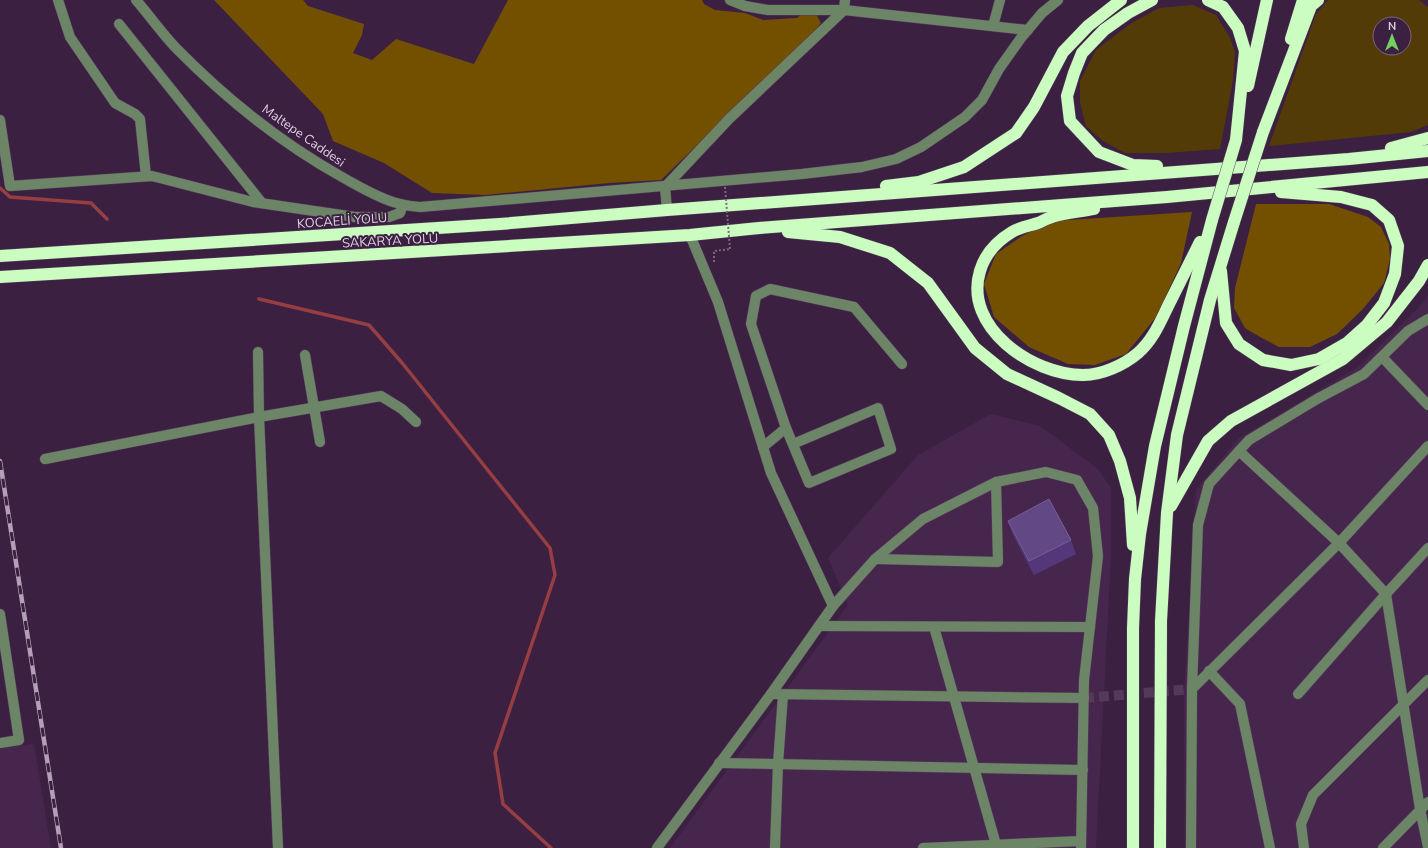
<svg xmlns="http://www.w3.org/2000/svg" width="1428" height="848" viewBox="0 0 1428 848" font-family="'Nunito Sans',sans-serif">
<rect width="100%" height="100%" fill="#3c2042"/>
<!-- built -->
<g fill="#47264e">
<polygon points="1428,295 1428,848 1185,848 1184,695 1196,490 1238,439 1359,366 1424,302"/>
<polygon points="991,414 1040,426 1098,469 1111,488 1111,555 1096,848 670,848 848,605 828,558 918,455"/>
<polygon points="34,744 51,848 0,848 0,748"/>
</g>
<!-- green -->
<g fill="#533b08" fill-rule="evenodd">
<path d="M1328,0H1419L1428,7V125L1411,132L1269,146L1316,14ZM1380,24H1404V48H1380Z"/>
<polygon points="1193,5 1216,15 1230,38 1235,52 1233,80 1220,149 1166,153 1125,153 1103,141 1086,126 1080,102 1080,81 1096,50 1130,24 1159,8"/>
</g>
<!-- forest -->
<g fill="#725000">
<polygon points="214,0 303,0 308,6 364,24 362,35 353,53 372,60 396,39 474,64 508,0 702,0 704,4 715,10 745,13 763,20 797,18 802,13 815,12 821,23 813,33 661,180 609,183 485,195 432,193 384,163 333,141 323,114"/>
<polygon points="1256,204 1329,204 1368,217 1381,227 1389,244 1390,259 1384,283 1363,309 1337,334 1310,347 1279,347 1260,337 1245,328 1234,308 1235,288"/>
<polygon points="1192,212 1181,263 1156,317 1126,354 1095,365 1068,364 1029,347 994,317 984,284 996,254 1022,236 1052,221"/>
</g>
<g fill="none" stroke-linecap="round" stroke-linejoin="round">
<!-- stream -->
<g stroke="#963e42" stroke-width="3.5">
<polyline points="0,188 10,197 91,203 107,219"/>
<polyline points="259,299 369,325 403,364 550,548 555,575 495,753 503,804 551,848"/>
</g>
<!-- minor-tunnel -->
<polyline stroke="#543a5a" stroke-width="10" stroke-dasharray="10 5" stroke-linecap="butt" points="1084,698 1192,689"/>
<defs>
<g id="minor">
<polyline points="58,0 70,37 115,103 135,114 140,119 146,176"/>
<path d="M136,0C149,15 161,32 175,47C224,97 281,143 342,177C356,185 370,193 385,199C396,204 408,206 420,207L802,174L862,167L896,159L921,147L965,117L982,100L999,69L1021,38L1042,13L1058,0"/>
<polyline points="730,0 745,6 768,10 844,10 1028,30"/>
<polyline points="119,24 262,203"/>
<polyline points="993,26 1000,0"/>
<polyline points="0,120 10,186 152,176 253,202 355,217 389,217 400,213 403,205"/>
<polyline points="667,210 665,187 729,119 844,10 845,0"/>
<polyline points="258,352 259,417 278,848"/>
<polyline points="305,355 320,442"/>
<polyline points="1382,357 1428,405"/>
<polyline points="786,428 809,483 891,449 878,408 793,444"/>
<polyline points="763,447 786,428 751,324 756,296 770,289 854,307 902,364"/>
<polyline points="1239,451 1339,543 1386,594 1420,809 1428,847"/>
<polyline points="45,459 259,417 381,396 402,409 416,422"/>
<polyline points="875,559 998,562 996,482"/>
<polyline points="833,606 875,559 923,519 996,482 1046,472 1077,480 1093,508 1098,556 1084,680 1081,848"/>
<polyline points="0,614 19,740 0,743"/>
<polyline points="819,626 1090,627"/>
<polyline points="934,627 997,848"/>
<polyline points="1209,671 1240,704 1270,848"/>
<polyline points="1192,689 1198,525 1209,484 1249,440 1317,399 1364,374 1408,331 1428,319"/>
<polyline points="771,694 1084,698"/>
<polyline points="1298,694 1386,594 1428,548"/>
<polyline points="719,763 1083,770"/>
<polyline points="657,848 771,694 833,606 771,473 718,302 690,235"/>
<polyline points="775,848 778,764 783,695"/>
<polyline points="923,848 1081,841"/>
<polyline points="1191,848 1192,689 1339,543 1428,446"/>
<polyline points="1304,848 1301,824 1313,795 1428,680"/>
<polyline points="1383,848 1428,802"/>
</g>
<g id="highway">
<polyline points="1152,0 1128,13 1104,30 1082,53 1074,73 1067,96 1070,121 1099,152 1133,165 1157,166"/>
<polyline points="1208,0 1223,7 1238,28 1245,51 1236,140"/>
<polyline points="1291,39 1303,0"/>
<polyline points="1248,86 1267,0"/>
<polyline points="1263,132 1311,6 1318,0"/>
<polyline points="1391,148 1428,138"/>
<polyline points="886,186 919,182 964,167 1016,133 1034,107 1063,52 1088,26 1121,0"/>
<path d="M1094,209C1080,212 1065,212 1052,217C1047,218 1043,221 1038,223C1029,226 1020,227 1012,232C997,241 985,254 980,271C963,327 1032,375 1083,375C1102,375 1124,365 1138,353C1154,339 1161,320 1170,302C1180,282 1190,262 1200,242"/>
<polyline points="788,232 840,237 890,253 928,283 975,348 1007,374 1059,398 1090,414 1109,435 1120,461 1130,498 1133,545"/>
<polyline points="0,256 500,224 667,210 1349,159 1428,151"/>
<polyline points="1221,271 1226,323 1239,344 1263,360 1291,365 1319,359 1347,343 1367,325 1384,303 1395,274 1398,246 1389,220 1372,205 1341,197 1281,192"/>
<polyline points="0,277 690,235 759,228 1167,197 1428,172"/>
<polyline points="1171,506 1208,441 1231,421 1343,359 1387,322 1419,281 1428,265"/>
<polyline points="1133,848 1133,628 1135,579 1140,534 1155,446 1184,326 1212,220"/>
<polyline points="1160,848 1161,621 1167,513 1177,435 1210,300 1234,222"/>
</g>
</defs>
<!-- minor casing -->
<use href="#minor" stroke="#563c5c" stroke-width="11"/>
<!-- highway casing -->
<use href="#highway" stroke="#563c5c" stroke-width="13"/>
<!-- path -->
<polyline stroke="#7f6784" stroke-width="2" stroke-dasharray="2 2" stroke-linecap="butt" points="714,262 714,251 730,249"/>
<!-- minor -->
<use href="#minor" stroke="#6c8567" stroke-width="10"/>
<!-- highway -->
<use href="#highway" stroke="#cbfdc1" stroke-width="12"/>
<defs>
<polyline id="rail" points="0,461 61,848"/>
</defs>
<!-- rail casing -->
<use href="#rail" stroke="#b39fb8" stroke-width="4.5"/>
<!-- rail -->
<use href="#rail" stroke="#3c2042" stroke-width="3" stroke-dasharray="9" stroke-linecap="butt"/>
<defs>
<g id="highway-bridge">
<polyline points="1212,220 1236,140"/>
<polyline points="1234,222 1263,132"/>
</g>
</defs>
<!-- highway-bridge casing -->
<use href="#highway-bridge" stroke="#563c5c" stroke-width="13" stroke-linecap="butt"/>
<!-- path-bridge -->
<polyline stroke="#7f6784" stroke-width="2" stroke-dasharray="2 2" stroke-linecap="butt" points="725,187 730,249"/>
<!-- highway-bridge -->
<use href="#highway-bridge" stroke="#cbfdc1" stroke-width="12"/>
</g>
<!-- wall -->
<polygon fill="#54377b" points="1008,521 1071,540 1076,554 1034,575 1013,535"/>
<!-- building -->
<polygon fill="#634886" stroke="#775d95" points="1049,499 1071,540 1029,561 1008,521"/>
<g text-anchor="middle" stroke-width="4" stroke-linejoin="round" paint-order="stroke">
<!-- street labels -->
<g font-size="13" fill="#dfcee3" stroke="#3c2042">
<text transform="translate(304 135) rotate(35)" y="5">Maltepe Caddesi</text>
<text transform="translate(342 220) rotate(-4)" y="5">KOCAELİ YOLU</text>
<text transform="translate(390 240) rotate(-3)" y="5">SAKARYA YOLU</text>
</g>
</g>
<!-- north arrow -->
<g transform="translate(1392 36)"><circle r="19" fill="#3c2042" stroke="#7d6682"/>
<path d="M0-3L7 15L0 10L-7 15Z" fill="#72d25d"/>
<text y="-6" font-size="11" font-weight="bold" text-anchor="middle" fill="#dfcee3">N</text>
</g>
</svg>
